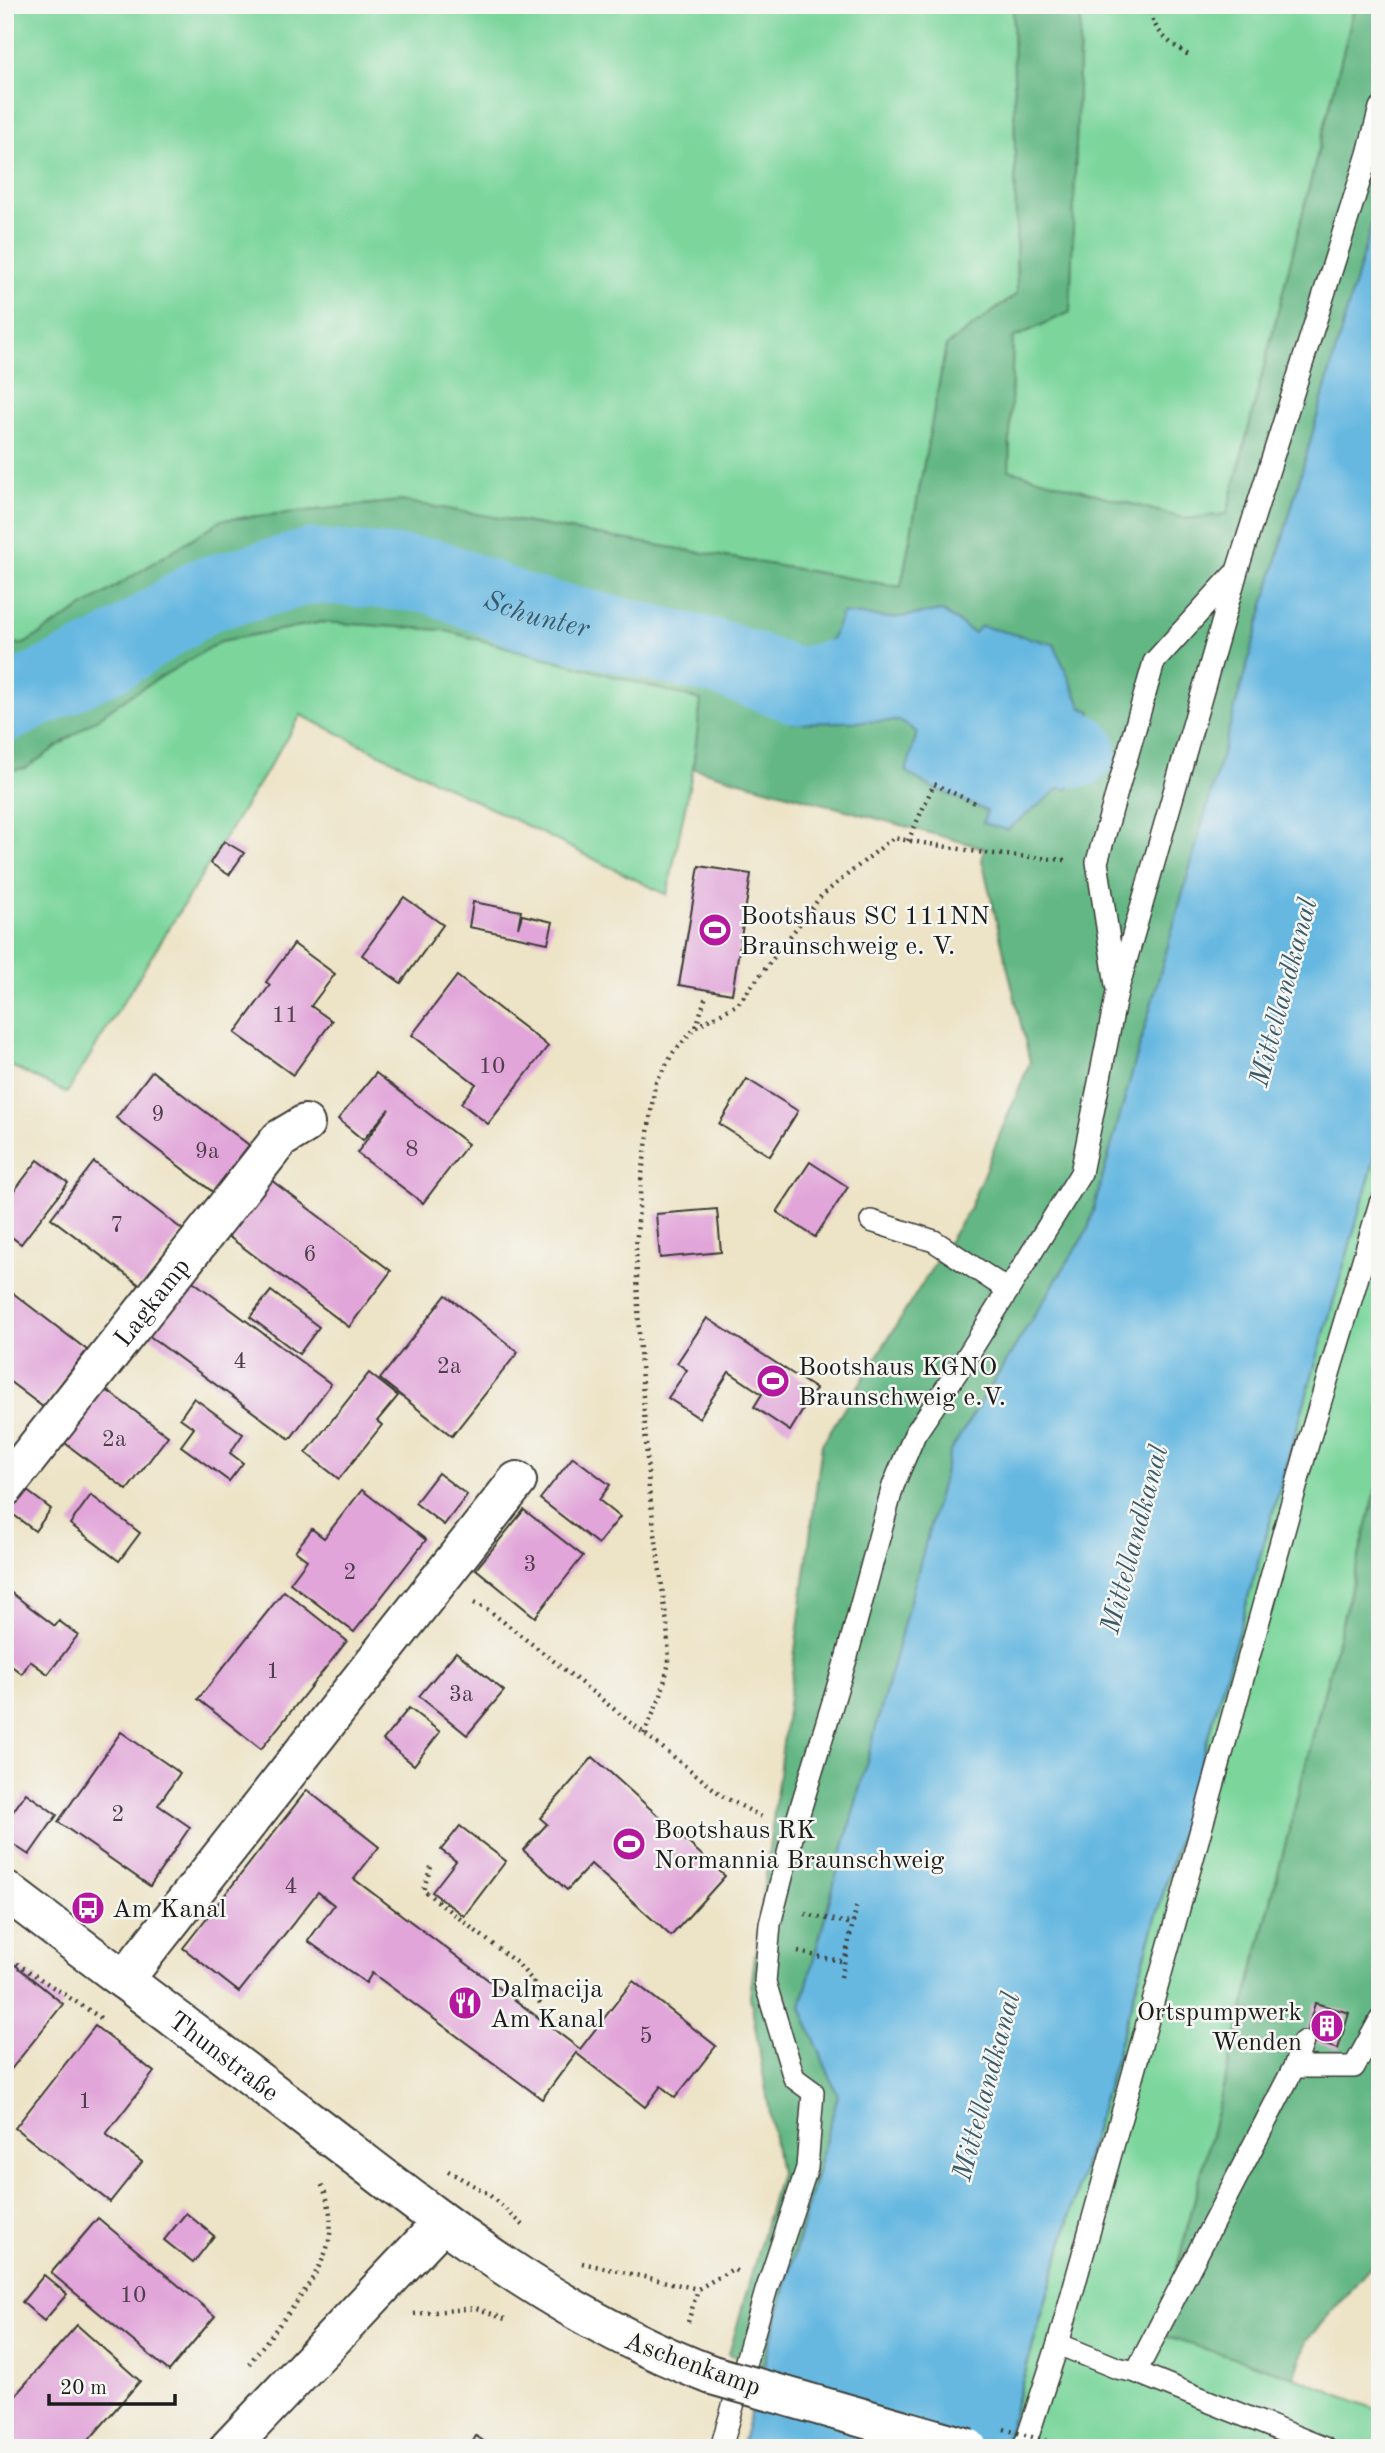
<svg xmlns="http://www.w3.org/2000/svg" width="1385" height="2453" viewBox="0 0 1385 2453" font-family="'Old Standard TT',serif">
<rect width="100%" height="100%" fill="#f6f6f2"/>
<filter id="ink" filterUnits="userSpaceOnUse"><feTurbulence type="fractalNoise" baseFrequency=".0143" numOctaves="2"/><feDisplacementMap in="SourceGraphic" scale="14" xChannelSelector="R" yChannelSelector="G"/><feConvolveMatrix kernelMatrix="1 2 1 2 8 2 1 2 1" color-interpolation-filters="sRGB"/></filter>
<filter id="wash" filterUnits="userSpaceOnUse"><feTurbulence type="fractalNoise" baseFrequency=".00686" numOctaves="4" result="noise"/><feDisplacementMap in="SourceGraphic" scale="28" xChannelSelector="R" yChannelSelector="G"/><feGaussianBlur stdDeviation="1.57" result="paint"/><feColorMatrix in="noise" values="0 0 0 0 0 0 0 0 0 0 0 0 0 0 0 0 0 1.4 0 .05"/><feComposite in="paint" operator="in"/></filter>
<g filter="url(#wash)">
<rect width="100%" height="100%" fill="#ede3c6"/>
<!-- green -->
<g fill="#7bd69c" stroke="#4c795c" stroke-width="2">
<polygon points="5,5 1013,5 1017,294 946,346 901,587 400,501 222,520 24,644 5,644"/>
<polygon points="1081,5 1355,5 1227,514 1186,519 1009,471 1013,338 1070,312"/>
<polygon points="322,622 443,630 701,700 693,768 667,895 301,715 67,1093 5,1063 5,771 26,768 126,698 221,641"/>
<polygon points="1380,1140 1380,1474 1160,2334 1295,2377 1380,2411 1380,2448 1035,2448 1006,2440"/>
</g>
<!-- forest -->
<g fill="#64b784" stroke="#406a50" stroke-width="2">
<polygon points="1013,5 1081,5 1070,312 1013,338 1009,470 1186,519 1227,514 1355,5 1380,5 1380,194 1088,1229 950,1452 801,2007 838,2096 763,2366 729,2354 780,2173 750,1996 822,1444 969,1209 1030,1062 982,860 984,848 693,768 701,700 443,630 322,622 221,641 126,698 26,768 5,771 5,644 24,644 222,520 401,501 901,587 946,346 1017,294"/>
<polygon points="1380,1474 1380,2256 1306,2341 1295,2377 1160,2335"/>
</g>
<!-- water -->
<g fill="#66b8e1" stroke="#416a7e" stroke-width="2">
<polygon points="1380,194 1380,1140 1003,2448 741,2448 838,2096 801,2007 950,1452 1088,1229"/>
<polygon points="942,611 974,633 981,626 1054,644 1082,708 1091,711 1068,790 1060,788 1007,830 983,823 987,811 933,788 906,772 917,732 899,721 791,723 783,686 811,652 832,638 842,613 892,618"/>
</g>
<g fill="none" stroke-linecap="round" stroke-linejoin="round">
<!-- river -->
<path stroke="#66b8e1" stroke-width="75" id="s1" d="M5,705L114,653L204,595L312,566L433,576L526,613L719,658L797,686L885,665L1079,750"/>
</g>
<g id="blocks">
<!-- building -->
<g fill="#e1a5d9">
<polygon points="224,841 244,853 229,875 210,863"/>
<polygon points="699,866 751,874 732,994 679,985"/>
<polygon points="404,897 443,925 401,983 362,955"/>
<polygon points="473,902 521,911 518,928 522,915 553,922 548,943 469,927"/>
<polygon points="294,944 335,974 311,1006 332,1021 293,1075 235,1033 270,985 266,982"/>
<polygon points="457,976 548,1046 488,1124 461,1103 476,1084 412,1035"/>
<polygon points="152,1071 249,1145 213,1192 116,1118"/>
<polygon points="376,1073 468,1144 423,1203 357,1153 389,1109 363,1140 338,1119"/>
<polygon points="747,1079 798,1111 770,1156 719,1124"/>
<polygon points="38,1160 68,1183 21,1244 5,1232 5,1203"/>
<polygon points="94,1162 183,1230 141,1286 51,1218"/>
<polygon points="810,1162 848,1187 815,1237 777,1212"/>
<polygon points="271,1180 391,1271 349,1327 228,1236"/>
<polygon points="717,1209 721,1252 660,1258 656,1214"/>
<polygon points="190,1279 331,1384 290,1439 148,1335"/>
<polygon points="5,1287 87,1350 43,1407 5,1378"/>
<polygon points="271,1291 319,1327 299,1354 250,1317"/>
<polygon points="446,1295 518,1352 452,1436 380,1379"/>
<polygon points="707,1318 816,1389 790,1431 754,1407 762,1394 729,1372 699,1418 668,1398 687,1370 677,1363"/>
<polygon points="369,1373 398,1396 377,1421 382,1425 339,1479 306,1453"/>
<polygon points="101,1386 168,1436 127,1490 61,1440"/>
<polygon points="194,1398 243,1434 230,1453 243,1463 229,1481 181,1446 194,1428 180,1418"/>
<polygon points="573,1457 610,1485 599,1500 620,1517 598,1544 540,1499"/>
<polygon points="438,1473 467,1495 444,1525 415,1503"/>
<polygon points="22,1487 51,1509 35,1531 6,1509"/>
<polygon points="362,1490 426,1540 354,1632 290,1583 307,1560 295,1551 312,1529 324,1538"/>
<polygon points="91,1495 140,1533 119,1561 70,1524"/>
<polygon points="524,1510 583,1556 535,1617 476,1569"/>
<polygon points="5,1588 55,1626 59,1621 78,1635 48,1674 30,1661 22,1674 5,1661"/>
<polygon points="284,1591 347,1641 261,1749 198,1699"/>
<polygon points="456,1652 504,1691 467,1735 419,1696"/>
<polygon points="409,1708 440,1732 414,1765 383,1740"/>
<polygon points="121,1732 180,1773 158,1805 190,1827 150,1886 58,1822"/>
<polygon points="593,1757 725,1876 671,1936 591,1864 567,1890 523,1850 547,1824 540,1818"/>
<polygon points="307,1790 379,1847 354,1879 580,2049 633,1981 716,2046 675,2098 661,2086 645,2107 576,2053 542,2099 372,1973 366,1983 308,1941 334,1905 318,1892 239,1992 183,1948"/>
<polygon points="26,1793 57,1815 29,1855 5,1839 5,1823"/>
<polygon points="460,1826 506,1861 464,1916 432,1892 456,1861 441,1850"/>
<polygon points="9,1960 63,2004 5,2077 5,1965"/>
<polygon points="1315,2003 1349,2013 1338,2049 1305,2039"/>
<polygon points="95,2026 154,2072 106,2134 142,2162 110,2202 15,2128"/>
<polygon points="186,2213 214,2236 193,2263 164,2240"/>
<polygon points="98,2218 215,2316 169,2371 51,2273"/>
<polygon points="44,2275 67,2294 44,2321 22,2302"/>
<polygon points="77,2325 140,2381 82,2448 5,2448 5,2407"/>
<polygon points="476,2436 494,2448 469,2448"/>
</g>
</g>
</g>
<g filter="url(#ink)">
<use href="#blocks" fill-opacity="0" stroke="#3b3a36" stroke-width="2"/>
<g fill="none" stroke-linecap="round" stroke-linejoin="round">
<defs>
<g id="lane">
<polyline points="1116,985 1097,862 1154,662 1233,575"/>
<polyline points="871,1221 934,1241 1008,1290"/>
<polyline points="1294,2067 1303,2042"/>
<polyline points="1058,2344 1117,2368 1136,2372 1324,2448"/>
<polyline points="1136,2372 1294,2067 1354,2067 1380,2020"/>
<polyline points="721,2448 766,2291 807,2168 813,2092 794,2078 765,1982 770,1924 794,1830 847,1656 893,1486 915,1434 963,1363 1081,1173 1117,992 1237,571 1368,154 1380,108"/>
<polyline points="1024,2448 1058,2344 1308,1444 1380,1203"/>
</g>
<g id="street">
<path id="s2" d="M5,1487L280,1139L305,1124"/>
<polyline points="124,1980 517,1481"/>
</g>
<g id="secondary">
<path id="s3" d="M5,1890C105,1966 206,2041 306,2118C438,2219 553,2315 712,2375"/>
<polyline points="229,2448 442,2223"/>
</g>
</defs>
<!-- lane casing -->
<use href="#lane" stroke="#3b3a36" stroke-width="24"/>
<!-- street casing -->
<use href="#street" stroke="#3b3a36" stroke-width="42"/>
<!-- secondary casing -->
<use href="#secondary" stroke="#3b3a36" stroke-width="42"/>
<!-- path -->
<g stroke="#3b3a36" stroke-width="4.5" stroke-dasharray="2 5" stroke-linecap="butt">
<path d="M1151,5C1149,30 1173,46 1192,57"/>
<polyline points="908,841 934,784 977,804"/>
<polyline points="696,1027 738,1004 821,896 893,838 984,853 1065,860"/>
<polyline points="474,1603 487,1609 551,1659 724,1797 764,1818"/>
<polyline points="644,1734 661,1696 669,1662 667,1624 649,1489 639,1335 636,1248 641,1181 655,1084 673,1053 696,1027 706,996"/>
<polyline points="431,1867 423,1890 518,1964 533,1981 546,2023 568,2020 599,2025"/>
<polyline points="805,1914 853,1924"/>
<polyline points="798,1952 845,1962"/>
<polyline points="5,1956 104,2020"/>
<polyline points="841,1977 857,1904"/>
<polyline points="448,2171 487,2193 523,2225"/>
<polyline points="582,2263 698,2289"/>
<polyline points="414,2314 476,2308 508,2320"/>
<polyline points="688,2322 698,2289 733,2269 739,2273"/>
<path d="M249,2364C273,2331 312,2289 326,2251C334,2230 331,2201 320,2182"/>
<polyline points="1057,2444 1068,2448"/>
</g>
<!-- lane -->
<use href="#lane" stroke="#fff" stroke-width="21"/>
<!-- street -->
<use href="#street" stroke="#fff" stroke-width="38"/>
<!-- secondary -->
<use href="#secondary" stroke="#fff" stroke-width="38"/>
<defs>
<polyline id="secondary-bridge" points="712,2375 968,2448"/>
</defs>
<!-- secondary-bridge casing -->
<use href="#secondary-bridge" stroke="#3b3a36" stroke-width="42" stroke-linecap="butt"/>
<!-- path-bridge -->
<polyline stroke="#3b3a36" stroke-width="4.5" stroke-dasharray="2 5" stroke-linecap="butt" points="1004,2429 1057,2444"/>
<!-- secondary-bridge -->
<use href="#secondary-bridge" stroke="#fff" stroke-width="38"/>
</g>
</g>
<!-- icons -->
<defs>
<symbol id="stadium-disc" viewBox="-11 -11 22 22"><circle r="9.5" fill="#b5179e" stroke="#f6f6f2"/><path d="M0-5a6.5 5 0 1 0 0 10a6.5 5 0 1 0 0-10ZM-3.5-1.8h7v3.6h-7Z" fill="#fff"/></symbol>
<symbol id="bus-disc" viewBox="-11 -11 22 22"><circle r="9.5" fill="#b5179e" stroke="#f6f6f2"/><path d="M-5-6H5V4H4V6H2V4H-2V6H-4V4H-5ZM-3.5-4V0h7V-4ZM-3.5 1.2v1.5H-2V1.2ZM2 1.2v1.5H3.5V1.2Z" fill="#fff"/></symbol>
<symbol id="restaurant-disc" viewBox="-11 -11 22 22"><circle r="9.5" fill="#b5179e" stroke="#f6f6f2"/><path d="M-5-6h1v4h1v-4h1v4h1v-4h1v5L-1.5 .5V6h-2V.5L-5-1ZM5-6V6H3V1.5H1.5Q1.5-4 5-6Z" fill="#fff"/></symbol>
<symbol id="building-disc" viewBox="-11 -11 22 22"><circle r="9.5" fill="#b5179e" stroke="#f6f6f2"/><path d="M-4-6H4V6H1V3H-1V6H-4ZM-2.5-4.3h1.7v1.8h-1.7ZM.8-4.3h1.7v1.8H.8ZM-2.5-1h1.7V.8h-1.7ZM.8-1h1.7V.8H.8Z" fill="#fff"/></symbol>
</defs>
<g fill-rule="evenodd">
<use href="#stadium-disc" x="696" y="911" width="38" height="38"/>
<use href="#stadium-disc" x="754" y="1362" width="38" height="38"/>
<use href="#stadium-disc" x="610" y="1825" width="38" height="38"/>
<use href="#bus-disc" x="69" y="1889" width="38" height="38"/>
<use href="#restaurant-disc" x="446" y="1984" width="38" height="38"/>
<use href="#building-disc" x="1308" y="2007" width="38" height="38"/>
</g>
<g text-anchor="middle" stroke-width="5" stroke-linejoin="round" paint-order="stroke">
<!-- number labels -->
<g font-size="23" fill="#4d3e4b">
<text x="285" y="1022">11</text>
<text x="492" y="1073">10</text>
<text x="158" y="1121">9</text>
<text x="412" y="1156">8</text>
<text x="207" y="1158">9a</text>
<text x="117" y="1232">7</text>
<text x="310" y="1261">6</text>
<text x="240" y="1368">4</text>
<text x="449" y="1373">2a</text>
<text x="114" y="1446">2a</text>
<text x="530" y="1571">3</text>
<text x="350" y="1579">2</text>
<text x="273" y="1678">1</text>
<text x="461" y="1701">3a</text>
<text x="118" y="1821">2</text>
<text x="291" y="1893">4</text>
<text x="646" y="2043">5</text>
<text x="85" y="2108">1</text>
<text x="133" y="2302">10</text>
</g>
<!-- poi labels -->
<g font-size="26" fill="#1c1c1c" stroke="#f6f6f2" text-anchor="start">
<text x="740" y="924">Bootshaus SC 111NN<tspan x="740" dy="30">Braunschweig e. V.</tspan></text>
<text x="798" y="1375">Bootshaus KGNO<tspan x="798" dy="30">Braunschweig e.V.</tspan></text>
<text x="654" y="1838">Bootshaus RK<tspan x="654" dy="30">Normannia Braunschweig</tspan></text>
<text x="112" y="1917">Am Kanal</text>
<text x="490" y="1997">Dalmacija<tspan x="490" dy="30">Am Kanal</tspan></text>
<text x="1302" y="2020" text-anchor="end">Ortspumpwerk<tspan x="1302" dy="30">Wenden</tspan></text>
</g>
<!-- street labels -->
<g font-size="26" fill="#1c1c1c" stroke="#f6f6f2">
<text dy="9" stroke="none"><textPath href="#s2" startOffset="236">Lagkamp</textPath></text>
<text dy="9" stroke="none"><textPath href="#s3" startOffset="275">Thunstraße</textPath></text>
<text transform="translate(693 2363) rotate(20)" y="9">Aschenkamp</text>
</g>
<!-- water labels -->
<g font-size="28" font-style="italic" fill="#3a5a6b" stroke="#f6f6f2">
<text dy="10" stroke="none"><textPath href="#s1" startOffset="572">Schunter</textPath></text>
<text transform="translate(1282 992) rotate(-75)" y="10">Mittellandkanal</text>
<text transform="translate(1133 1539) rotate(-75)" y="10">Mittellandkanal</text>
<text transform="translate(985 2086) rotate(-75)" y="10">Mittellandkanal</text>
</g>
</g>
<!-- margin -->
<rect width="1385" height="2453" fill="none" stroke="#f6f6f2" stroke-width="28"/>
<!-- scale -->
<path d="M49 2394v10h126v-10" fill="none" stroke="#1c1c1c" stroke-width="3.5"/>
<text x="60" y="2394" font-size="21" fill="#1c1c1c" stroke="#f6f6f2" stroke-width="5" paint-order="stroke">20 m</text>
</svg>
